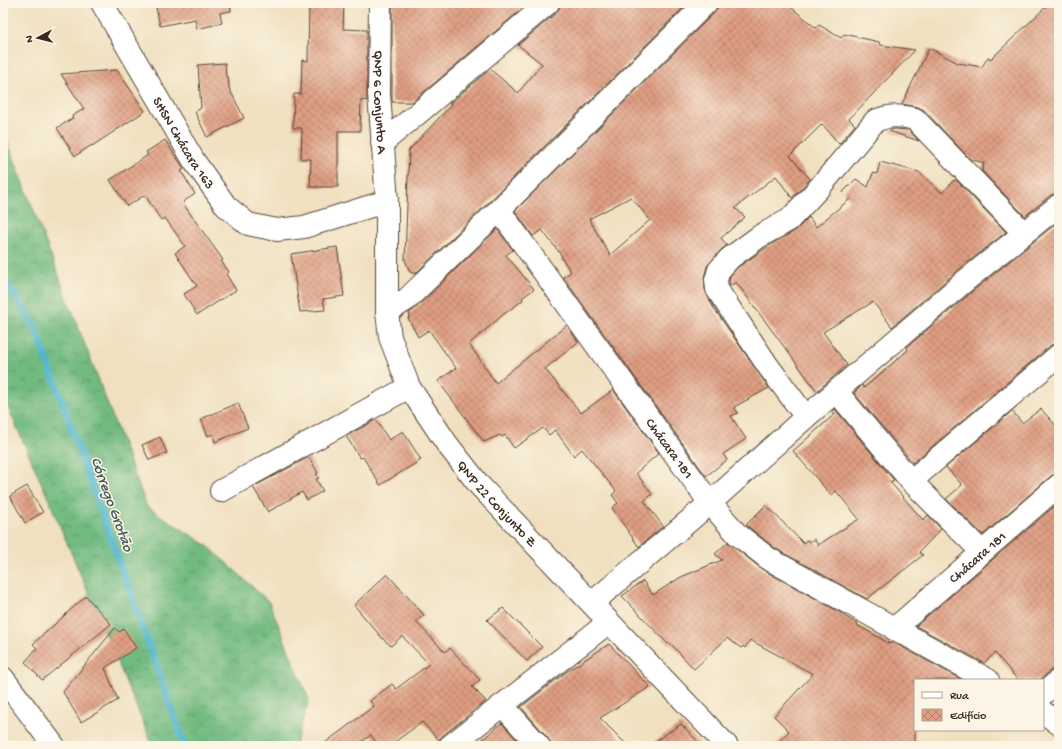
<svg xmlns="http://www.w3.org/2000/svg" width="1062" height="749" viewBox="0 0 1062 749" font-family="'Gochi Hand',sans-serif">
<defs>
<pattern id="forest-crowns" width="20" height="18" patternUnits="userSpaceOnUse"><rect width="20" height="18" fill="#71ba80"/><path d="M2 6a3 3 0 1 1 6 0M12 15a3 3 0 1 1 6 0" fill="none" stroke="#5e9768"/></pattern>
<pattern id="building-cross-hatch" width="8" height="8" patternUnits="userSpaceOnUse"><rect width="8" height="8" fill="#df9e82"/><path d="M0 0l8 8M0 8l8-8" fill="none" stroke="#b6816a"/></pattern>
</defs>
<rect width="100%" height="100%" fill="#fcf5e5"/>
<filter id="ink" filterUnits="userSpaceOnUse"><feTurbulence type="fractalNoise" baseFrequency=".025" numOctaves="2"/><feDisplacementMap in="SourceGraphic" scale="8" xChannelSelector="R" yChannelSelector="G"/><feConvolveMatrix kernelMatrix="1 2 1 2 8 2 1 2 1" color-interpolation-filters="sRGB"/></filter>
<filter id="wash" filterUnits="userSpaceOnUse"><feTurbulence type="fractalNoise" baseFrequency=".012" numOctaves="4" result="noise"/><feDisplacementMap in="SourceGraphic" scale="16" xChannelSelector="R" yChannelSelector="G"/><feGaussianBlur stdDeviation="0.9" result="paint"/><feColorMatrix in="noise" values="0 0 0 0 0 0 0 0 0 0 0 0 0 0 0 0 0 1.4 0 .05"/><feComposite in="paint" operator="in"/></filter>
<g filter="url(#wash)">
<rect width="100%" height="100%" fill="#f0e0c0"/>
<!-- forest -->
<polygon fill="url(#forest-crowns)" stroke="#56724f" points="3,130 147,507 208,546 269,602 309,700 295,746 153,746 48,498 3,396"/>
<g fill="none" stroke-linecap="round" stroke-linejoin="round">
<!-- stream -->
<polyline stroke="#4fb5cd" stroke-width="7" points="3,278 35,326 185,746"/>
</g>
<g id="blocks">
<!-- building -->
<g fill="url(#building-cross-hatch)" fill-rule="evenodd">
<polygon points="155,3 230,3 231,11 220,13 222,23 197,29 195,19 160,26"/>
<polygon points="309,3 344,3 343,29 367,30 367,101 361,100 360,131 338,131 338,187 310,187 311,159 301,159 302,128 293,128 294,94 301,94 302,60 308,61"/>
<polygon points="392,3 529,3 412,102 392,102"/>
<polygon points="560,3 688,3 490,201 415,274 410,272 405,260 409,150 452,104 449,104 490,69 518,93 542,64 518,45 556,13 560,8"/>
<path d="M718,3H786L816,28L819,25L841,38L844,34L879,42L880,45L915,50L849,119L855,125L839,144L822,124L790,156L810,179L797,193L792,198L776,176L735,208L745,217L721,238L727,245L721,250L707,266L704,277L705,290L713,307L769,388L734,407L738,413L731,416L746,439L723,454L727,460L706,476L563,277L571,272L561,257L562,256L542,230L533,236L515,211L715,12L718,7ZM631,197L650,220L610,255L589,219Z"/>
<polygon points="1050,3 1059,3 1059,193 1051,195 1025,216 982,171 984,163 970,159 924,110 918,107 902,104 929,48 958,63 982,67 988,57 991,59"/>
<polygon points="225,63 226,77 228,76 229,88 244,118 207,137 195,112 201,108 198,65"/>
<polygon points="117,70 145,111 92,146 92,145 75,156 57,128 73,118 72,116 84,109 61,74"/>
<polygon points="895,129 909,130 919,141 889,131 890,130"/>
<polygon points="165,140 184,169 181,171 195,194 183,202 185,204 184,205 223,260 221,261 229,272 226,274 236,290 197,315 184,294 197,286 175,253 185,246 165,218 161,220 145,195 127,206 110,180 148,155 146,152"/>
<polygon points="880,162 919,172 942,193 954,180 957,181 1006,232 957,271 892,327 873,302 823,332 847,365 817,391 736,282 730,286 729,281 730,276 738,267 775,242 795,231 809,217 816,227 850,199 843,192 856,179 868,187 873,173 877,174"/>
<polygon points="1059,221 1059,343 1051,345 913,463 854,393 862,385 864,388 908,350 907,347 973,291"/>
<polygon points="497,229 513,250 506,255 534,289 522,298 523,300 504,314 469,344 496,383 567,325 578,342 545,369 581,413 613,390 659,453 636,473 652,494 644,501 663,526 639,547 612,508 618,503 612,495 616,491 582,449 574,456 555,430 549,435 543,428 514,448 505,435 502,437 500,435 484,442 438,381 456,368 429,330 418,337 408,318 410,317 409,313 415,309"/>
<polygon points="337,247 344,296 323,299 325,310 300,312 291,254"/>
<polygon points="238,403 248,428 215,442 213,434 208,436 201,419"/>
<polygon points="835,409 892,478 894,480 890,482 923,520 928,515 941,529 919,552 923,555 867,599 776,549 746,525 766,505 803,543 807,540 809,542 814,539 818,545 859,519 836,491 831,495 793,451 835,414 832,411"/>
<polygon points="1041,409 1059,429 1059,473 1051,476 983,535 946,499 962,485 946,467 1012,411 1022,423"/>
<polygon points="376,420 389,440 403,431 421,460 380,485 363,457 360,458 346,436"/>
<polygon points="160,437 167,453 149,460 142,445"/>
<polygon points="309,457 318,473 316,474 319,478 316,479 323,491 307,500 302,492 268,512 253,487"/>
<polygon points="27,486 43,512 25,523 10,496"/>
<polygon points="1059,502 1059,668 1051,670 1040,680 1018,680 995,653 984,663 916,626"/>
<polygon points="728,542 763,570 845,615 844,616 858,624 857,625 890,644 893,642 962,680 915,680 915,746 775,746 789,731 774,716 813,674 750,640 745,648 743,646 741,648 727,638 694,669 670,643 668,644 622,596 643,581 653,595 681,577 722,560 715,554"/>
<polygon points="387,574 424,615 416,622 445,652 450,648 480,680 472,687 486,701 442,736 439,740 422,722 389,746 379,746 371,735 356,746 321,746 374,706 370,701 392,684 396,689 429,664 402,636 391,646 382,638 354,605"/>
<polygon points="86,596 111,624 42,680 25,662 37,648 33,644"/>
<polygon points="503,608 542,647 527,661 487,620"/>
<polygon points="115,628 119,632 124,629 136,648 105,668 118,700 81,722 63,692"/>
<polygon points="609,644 650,687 600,718 628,746 551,746 548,738 521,707 566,672"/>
<polygon points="502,723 522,746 470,746 475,742 477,744"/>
<polygon points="681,724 702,746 648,746"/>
</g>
</g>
</g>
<g filter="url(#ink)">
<use href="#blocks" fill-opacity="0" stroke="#564536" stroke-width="1"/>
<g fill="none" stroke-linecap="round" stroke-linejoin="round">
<defs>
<g id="minor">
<path id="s1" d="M102,3L194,161L226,206L248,224L277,230L304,227L387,201"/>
<path id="s2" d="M380,3L379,94L387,201V312L390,337L409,387L447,444L480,486L727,746"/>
<polyline points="382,143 422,110 548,3"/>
<path id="s3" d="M499,210L710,503L737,534L769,559L988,680"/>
<polyline points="387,312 406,300 499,210 706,3"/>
<polyline points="837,392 911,481 982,552"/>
<path d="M806,417L768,366L724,300L717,289L716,280L719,270L730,258L760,236L789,220L819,188L875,121C890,115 899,115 915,119L1024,233"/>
<polyline points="911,481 1059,355"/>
<polyline points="221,491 409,387"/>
<polyline points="592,603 710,503 806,417 965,281 1059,205"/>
<path id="s4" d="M894,629L1059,485"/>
<polyline points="3,678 54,746"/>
<polyline points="1043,694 1059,680"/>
<polyline points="502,705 539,746"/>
<polyline points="1043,712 1059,724"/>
<polyline points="450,746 609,622"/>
</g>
</defs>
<!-- minor casing -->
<use href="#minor" stroke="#564536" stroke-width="24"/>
<!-- minor -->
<use href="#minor" stroke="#fff" stroke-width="22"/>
</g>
</g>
<g text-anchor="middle" stroke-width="3" stroke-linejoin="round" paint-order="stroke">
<!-- street labels -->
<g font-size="14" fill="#3b2a1e" stroke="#fcf5e5">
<text dy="5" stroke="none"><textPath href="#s2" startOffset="99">QNP 6 Conjunto A</textPath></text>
<text dy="5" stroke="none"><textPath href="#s1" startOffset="162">SHSN Chácara 163</textPath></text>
<text dy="5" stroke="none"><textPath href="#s3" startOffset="293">Chácara 181</textPath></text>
<text dy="5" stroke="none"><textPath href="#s2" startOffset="534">QNP 22 Conjunto Z</textPath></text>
<text dy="5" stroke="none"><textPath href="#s4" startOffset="110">Chácara 181</textPath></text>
</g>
<!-- water labels -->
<g font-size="15" font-style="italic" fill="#425b5b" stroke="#fcf5e5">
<text transform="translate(113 504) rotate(70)" y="5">Córrego Grotão</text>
</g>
</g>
<!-- margin -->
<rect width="1062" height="749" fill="none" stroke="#fcf5e5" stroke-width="16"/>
<!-- legend -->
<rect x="914" y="679" width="130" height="52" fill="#fcf5e5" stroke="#afa495"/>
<rect x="922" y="692" width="20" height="6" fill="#ffffff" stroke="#afa495"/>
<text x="950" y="699" font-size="12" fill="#3b2a1e">Rua</text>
<rect x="922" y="709" width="20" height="12" fill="url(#building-cross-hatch)" stroke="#afa495"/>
<text x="950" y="719" font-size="12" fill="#3b2a1e">Edifício</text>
<!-- north arrow -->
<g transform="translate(38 38) rotate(263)" stroke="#fcf5e5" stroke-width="3" paint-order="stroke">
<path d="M0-3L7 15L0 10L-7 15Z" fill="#3b2a1e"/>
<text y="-6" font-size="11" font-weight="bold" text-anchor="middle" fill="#3b2a1e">N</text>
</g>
</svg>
